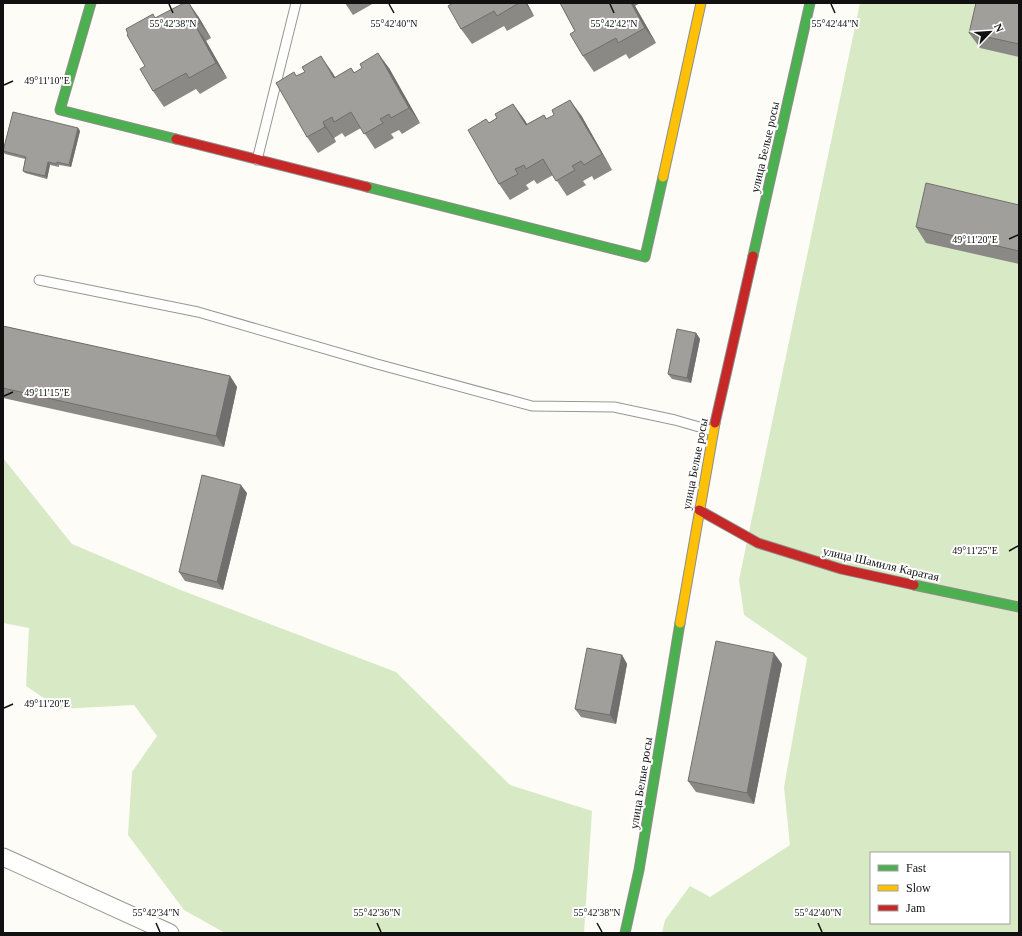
<svg xmlns="http://www.w3.org/2000/svg" width="1022" height="936" viewBox="0 0 1022 936" font-family="Georgia,serif">
<rect width="100%" height="100%" fill="#fdfcf7"/>
<!-- forest -->
<g fill="#d8eac5" fill-rule="evenodd">
<path d="M860,3H1019V933H662L665,920L690,886L710,897L790,845L784,787L807,658L744,615L739,580ZM871,853H1009V923H871Z"/>
<polygon points="3,458 72,544 178,589 396,672 510,785 592,811 584,933 225,933 184,910 128,835 132,772 157,736 134,705 60,709 26,686 29,628 3,623"/>
</g>
<g fill="none" stroke-linecap="round" stroke-linejoin="round">
<defs>
<g id="lane">
<polyline points="257,160 296,3"/>
<polyline points="39,280 198,312 377,364 532,406 614,407 675,420 713,431"/>
</g>
<polyline id="street" points="3,857 170,933"/>
<g id="fast">
<polyline points="91,3 60,110 176,139"/>
<polyline points="367,187 645,257 663,177"/>
<polyline points="753,256 810,3"/>
<polyline points="914,585 1019,607"/>
<polyline points="625,933 639,870 680,623"/>
</g>
<g id="slow">
<polyline points="663,177 701,3"/>
<polyline points="680,623 715,423"/>
</g>
<g id="jam">
<polyline points="176,139 367,187"/>
<polyline points="715,423 753,256"/>
<polyline points="699,510 758,543 841,569 914,585"/>
</g>
</defs>
<!-- lane casing -->
<use href="#lane" stroke="#979795" stroke-width="11"/>
<!-- street casing -->
<use href="#street" stroke="#979795" stroke-width="19"/>
<!-- fast casing -->
<use href="#fast" stroke="#8e8d8b" stroke-width="11"/>
<!-- slow casing -->
<use href="#slow" stroke="#8e8d8b" stroke-width="11"/>
<!-- jam casing -->
<use href="#jam" stroke="#8e8d8b" stroke-width="11"/>
<!-- lane -->
<use href="#lane" stroke="#fffffe" stroke-width="9"/>
<!-- street -->
<use href="#street" stroke="#fffffe" stroke-width="17"/>
<!-- fast -->
<use href="#fast" stroke="#4caf50" stroke-width="9"/>
<!-- slow -->
<use href="#slow" stroke="#ffc107" stroke-width="9"/>
<!-- jam -->
<use href="#jam" stroke="#c62828" stroke-width="9"/>
</g>
<!-- wall -->
<g fill="#8a8986">
<polygon points="345,3 374,3 353,15"/>
<polygon points="453,3 527,3 534,16 507,31 504,26 472,44 461,29"/>
<polygon points="560,3 640,3 635,6 656,43 629,59 626,54 594,72 583,56 575,31"/>
<polygon points="1019,3 1019,57 980,48 969,33"/>
<polygon points="198,16 211,38 206,41 227,78 200,94 196,89 164,107 153,91 145,66 156,18"/>
<polygon points="351,68 354,72 389,68 420,123 402,134 399,130 391,134 394,138 375,149 361,128 345,137 342,133 334,138 336,142 318,153 307,137 297,76 332,72 335,78"/>
<polygon points="513,104 527,124 544,115 547,119 581,115 612,170 594,180 592,176 583,181 586,185 567,196 553,175 537,184 534,180 526,185 529,189 510,200 499,184 489,123 497,118"/>
<polygon points="78,128 80,131 71,167 59,165 59,167 50,165 47,179 25,173 23,171 25,159 5,154 3,151"/>
<polygon points="1019,205 1019,264 926,243 916,227"/>
<polygon points="3,326 230,376 237,387 224,447 3,398"/>
<polygon points="696,333 700,339 691,383 672,379 668,374"/>
<polygon points="247,493 223,590 185,581 179,572"/>
<polygon points="622,655 627,664 616,724 581,717 575,709"/>
<polygon points="782,664 754,804 696,792 688,781"/>
</g>
<!-- shaded-wall -->
<g fill="#716f6d">
<polygon points="189,3 198,16 211,38 200,23"/>
<polygon points="525,3 527,3 534,16"/>
<polygon points="631,3 633,3 635,6 656,43 645,28"/>
<polygon points="195,25 206,41 227,78 216,63"/>
<polygon points="378,53 389,68 420,123 409,108"/>
<polygon points="321,56 332,72 345,93 334,78"/>
<polygon points="570,100 581,115 612,170 602,154"/>
<polygon points="513,104 524,119 537,140 526,125"/>
<polygon points="323,122 334,138 336,142 325,127"/>
<polygon points="78,128 80,131 71,167 69,165"/>
<polygon points="48,162 50,165 47,179 45,176"/>
<polygon points="696,333 700,339 691,383 687,378"/>
<polygon points="230,376 237,387 224,447 216,436"/>
<polygon points="241,485 247,493 223,590 217,582"/>
<polygon points="774,653 782,664 754,804 747,793"/>
<polygon points="622,655 627,664 616,724 610,715"/>
</g>
<!-- building -->
<g fill="#a19f9c" stroke="#716f6d">
<polygon points="184,3 189,3 200,23 195,25 216,63 189,78 186,73 153,91 140,69 145,66 127,35 128,34 126,29 153,14 155,18"/>
<polygon points="453,3 519,3 497,16 494,11 461,29 448,6"/>
<polygon points="560,3 631,3 645,28 618,43 616,38 583,56 570,34 575,31"/>
<polygon points="976,3 1019,3 1019,44 969,33"/>
<polygon points="378,53 409,108 391,118 389,114 380,119 383,123 364,134 351,112 334,122 332,117 323,122 325,127 307,137 276,83 294,72 296,76 305,72 302,67 321,56 334,78 351,68 354,73 362,68 360,64"/>
<polygon points="570,100 602,154 584,165 581,161 572,166 575,170 556,181 543,159 526,169 524,165 515,169 518,174 499,184 468,130 486,119 489,123 497,118 495,114 513,104 526,125 544,115 546,119 554,115 552,110"/>
<polygon points="13,112 78,128 69,165 57,162 57,164 48,162 45,176 23,171 26,157 3,151"/>
<polygon points="926,183 1019,205 1019,251 916,227"/>
<polygon points="3,326 230,376 216,436 3,388"/>
<polygon points="677,329 696,333 687,378 668,374"/>
<polygon points="202,475 241,485 217,582 179,572"/>
<polygon points="716,641 774,653 747,793 688,781"/>
<polygon points="587,648 622,655 610,715 575,709"/>
</g>
<!-- ticks -->
<path fill="none" stroke="#111" stroke-width="1.5" d="M169,4L173,13M389,4L394,13M610,4L614,13M831,4L835,13M4,85L13,81M1009,239L1018,235M4,396L13,392M1009,551L1018,546M4,708L13,704M156,923L160,932M377,923L381,932M597,923L602,932M818,923L822,932"/>
<g text-anchor="middle" stroke-width="4" stroke-linejoin="round" paint-order="stroke">
<!-- street labels -->
<g font-size="12" fill="#111" stroke="#fff">
<text transform="translate(765 147) rotate(-77)" y="4">улица Белые росы</text>
<text transform="translate(695 464) rotate(-79)" y="4">улица Белые росы</text>
<text transform="translate(881 564) rotate(13)" y="4">улица Шамиля Каратая</text>
<text transform="translate(641 783) rotate(-81)" y="4">улица Белые росы</text>
</g>
</g>
<g font-size="10" text-anchor="middle" fill="#111" stroke="#fff" stroke-width="4" stroke-linejoin="round" paint-order="stroke">
<text x="173" y="27">55°42'38"N</text>
<text x="394" y="27">55°42'40"N</text>
<text x="614" y="27">55°42'42"N</text>
<text x="835" y="27">55°42'44"N</text>
<text x="47" y="84">49°11'10"E</text>
<text x="975" y="243">49°11'20"E</text>
<text x="47" y="396">49°11'15"E</text>
<text x="975" y="554">49°11'25"E</text>
<text x="47" y="707">49°11'20"E</text>
<text x="156" y="916">55°42'34"N</text>
<text x="377" y="916">55°42'36"N</text>
<text x="597" y="916">55°42'38"N</text>
<text x="818" y="916">55°42'40"N</text>
</g>
<!-- border -->
<rect width="1022" height="936" fill="none" stroke="#111111" stroke-width="8"/>
<!-- legend -->
<rect x="870" y="852" width="140" height="72" fill="#ffffff" stroke="#a0a0a0"/>
<rect x="878" y="865" width="20" height="6" fill="#4caf50" stroke="#a0a0a0"/>
<text x="906" y="872" font-size="12" fill="#111111">Fast</text>
<rect x="878" y="885" width="20" height="6" fill="#ffc107" stroke="#a0a0a0"/>
<text x="906" y="892" font-size="12" fill="#111111">Slow</text>
<rect x="878" y="905" width="20" height="6" fill="#c62828" stroke="#a0a0a0"/>
<text x="906" y="912" font-size="12" fill="#111111">Jam</text>
<!-- north arrow -->
<g transform="translate(990 32) rotate(65)" stroke="#ffffff" stroke-width="3" paint-order="stroke">
<path d="M0-3L7 15L0 10L-7 15Z" fill="#111111"/>
<text y="-6" font-size="11" font-weight="bold" text-anchor="middle" fill="#111111">N</text>
</g>
</svg>
